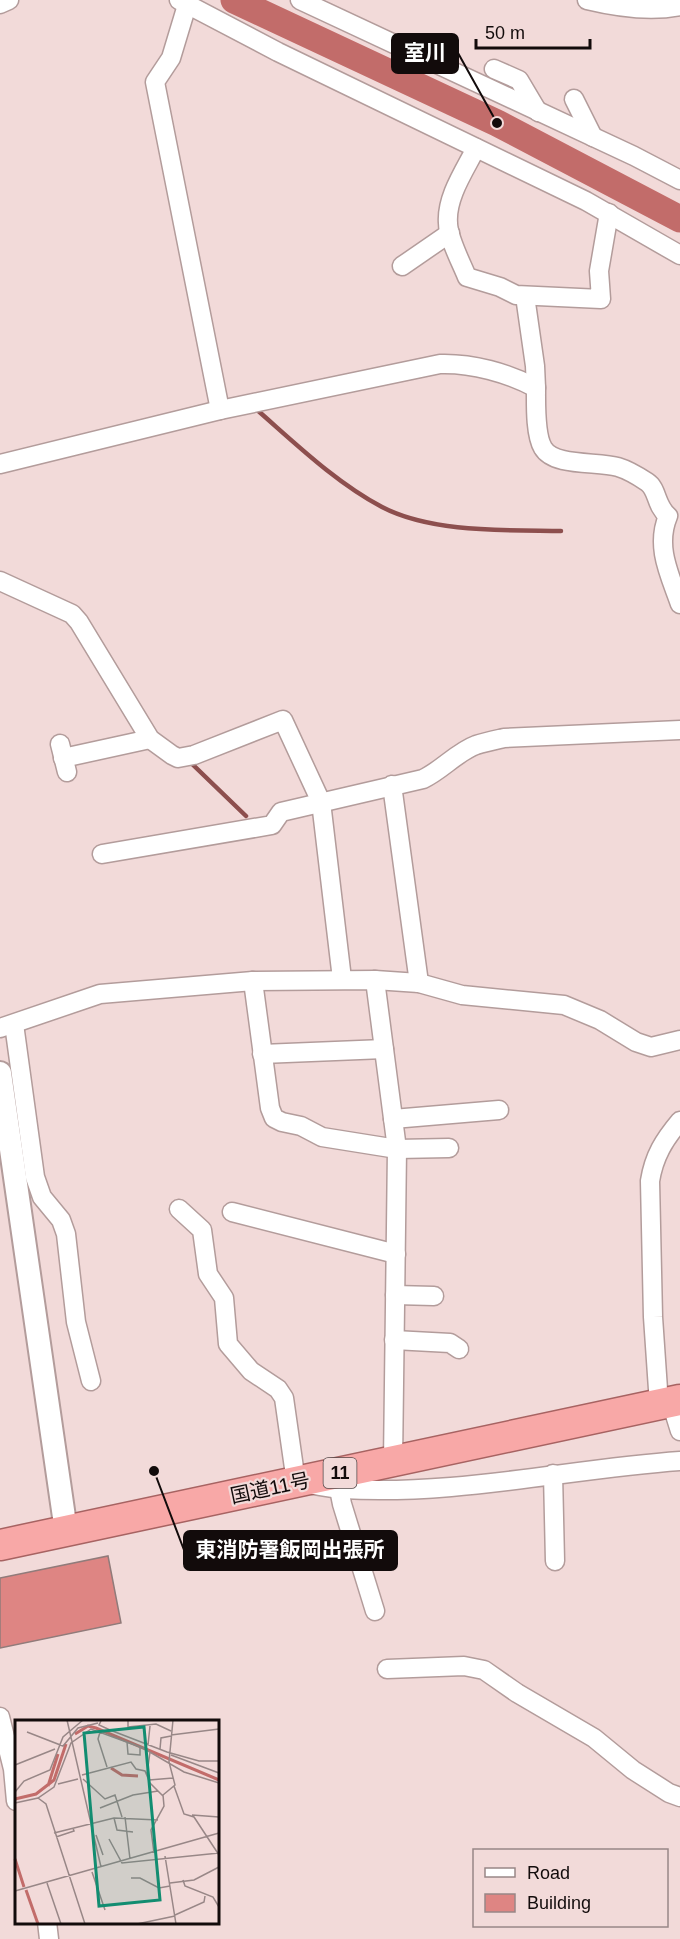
<svg xmlns="http://www.w3.org/2000/svg" width="680" height="1939" viewBox="0 0 680 1939" font-family="Arial,'Noto Sans JP',sans-serif">
<rect width="100%" height="100%" fill="#f2dad9"/>
<g fill="none" stroke-linecap="round" stroke-linejoin="round">
<!-- stream -->
<g stroke="#8d4f4e" stroke-width="4.5">
<path d="M256,409C295,443 335,482 382,507C432,533 505,530 561,531"/>
<polyline points="190,762 246,816"/>
</g>
<!-- river -->
<polyline stroke="#c26c6a" stroke-width="27" points="234,0 497,123 680,219"/>
</g>
<!-- building -->
<polygon fill="#de8583" stroke="#917b7a" stroke-width="1.5" points="108,1556 121,1623 0,1648 0,1578"/>
<g fill="none" stroke-linecap="round" stroke-linejoin="round">
<defs>
<g id="minor">
<polyline points="179,0 278,52 586,201 680,255"/>
<polyline points="300,0 634,156 680,180"/>
<path d="M587,0C616,7 651,12 680,6"/>
<polyline points="0,4 9,0"/>
<polyline points="187,5 171,58 155,82 220,410"/>
<polyline points="494,69 519,80 538,112"/>
<polyline points="574,99 593,137"/>
<path d="M476,148C465,170 446,197 448,223C448,238 461,262 467,277L500,287L516,295L601,299L599,271L609,213"/>
<polyline points="402,266 450,233"/>
<polyline points="525,296 535,366 536,388"/>
<path d="M0,464L220,410L440,364C472,363 508,373 536,388C536,404 535,435 543,448C554,467 598,461 618,467C628,470 638,476 647,482C658,489 655,505 668,516C655,547 670,575 680,604"/>
<polyline points="0,581 72,614 79,622 150,739 172,755 178,758 194,755 283,720 321,802 342,979"/>
<polyline points="60,744 67,772"/>
<polyline points="63,758 150,739"/>
<polyline points="392,785 419,983"/>
<path d="M102,854L272,825L281,812L423,779C442,770 457,752 476,745C485,742 495,740 504,738L680,730"/>
<polyline points="375,980 397,1149 393,1462"/>
<polyline points="253,981 270,1108 274,1118 282,1122 301,1126 322,1137 397,1149 449,1148"/>
<polyline points="14,1024 35,1177 42,1197 61,1220 66,1234 76,1322 91,1381"/>
<polyline points="0,1028 100,994 253,981 375,980 419,983 462,995 564,1005 600,1020 636,1042 651,1047 680,1040"/>
<polyline points="262,1054 384,1049"/>
<polyline points="393,1119 499,1110"/>
<path d="M179,1209L202,1230L208,1274L224,1298L228,1344L251,1371L278,1389L284,1398L296,1482C311,1484 326,1488 342,1489C455,1496 568,1469 680,1461"/>
<polyline points="232,1212 396,1254"/>
<polyline points="395,1295 434,1296"/>
<polyline points="394,1340 450,1343 459,1349"/>
<polyline points="671,1402 680,1431"/>
<path d="M659,1404L653,1317L650,1181C654,1156 664,1140 680,1121"/>
<polyline points="553,1474 555,1561"/>
<polyline points="339,1489 342,1504 375,1611"/>
<polyline points="387,1669 464,1666 484,1670 517,1693 594,1738 633,1770 669,1793 680,1797"/>
<polyline points="0,1717 13,1769 16,1801"/>
<polyline points="47,1922 49,1939"/>
</g>
<polyline id="tertiary" points="0,1073 66,1531"/>
<polyline id="trunk" points="0,1545 680,1400"/>
</defs>
<!-- minor casing -->
<use href="#minor" stroke="#b39c9b" stroke-width="21"/>
<!-- tertiary casing -->
<use href="#tertiary" stroke="#b39c9b" stroke-width="26"/>
<!-- trunk casing -->
<use href="#trunk" stroke="#a76362" stroke-width="33"/>
<!-- minor -->
<use href="#minor" stroke="#fff" stroke-width="18"/>
<!-- tertiary -->
<use href="#tertiary" stroke="#fff" stroke-width="22"/>
<!-- trunk -->
<use href="#trunk" stroke="#f8a8a7" stroke-width="30"/>
</g>
<g text-anchor="middle" stroke-width="4.5" stroke-linejoin="round" paint-order="stroke">
<!-- shield labels -->
<rect fill="#f2dad9" stroke="#554949" stroke-width="1.5" x="323.5" y="1458" width="33" height="30" rx="4.5"/>
<g font-size="18" font-weight="bold" fill="#120b0b">
<text x="340" y="1479">11</text>
</g>
<!-- street labels -->
<g font-size="20" fill="#120b0b" stroke="#f2dad9">
<text transform="translate(270 1488) rotate(-12)" y="7">国道11号</text>
</g>
</g>
<!-- overview -->
<g transform="translate(15 1720)">
<rect width="204" height="204" fill="#f2dad9"/>
<path fill="none" stroke="#c26c6a" stroke-width="3" d="M60,14L73,6L81,8L204,60M96,48L107,55L123,56M33,66L43,34M0,79L21,74L39,60L51,24M0,139L9,167M11,170L23,204"/>
<path fill="none" stroke="#988787" stroke-width="1.5" d="M52,0L86,147M113,0V7L141,4L156,11M86,1L84,5L95,10L152,32L184,41H204M12,12L48,26L63,8L83,3M85,12L83,19L92,47M156,15L204,9M112,22L113,34L125,35V27M133,25L135,6M145,29L146,18L156,16M156,35L204,53M0,45L40,29M132,54L135,32M67,55L116,42L121,49L130,51L135,63L148,76M68,59L90,79L100,75L107,97M134,60L158,58M43,64L63,59M159,66L169,94L179,97L204,135M0,72L9,61L35,50L48,17L68,0M23,78L31,84L70,204M0,83L23,78L39,67L56,23L76,9L128,28L169,52L204,63M85,88L118,75L143,71M177,95L204,97M110,97L115,139M99,98L102,110L118,112M39,113L99,98L143,100M81,115L88,135M41,117L59,111L58,108M94,119L107,143L204,133M139,133L136,110L149,86L148,75L160,65L154,42L158,0M150,136L161,204M77,152L90,190M116,158H125L144,168L155,166M168,160L170,166L198,177L204,187M32,163L46,204M155,163L179,160L204,147M0,171L204,113M160,195L189,182L190,176M122,204L160,196"/>
<path fill="#128d71" fill-opacity="0.15" stroke="#128d71" stroke-width="3" d="M129,7L145,180L84,186L69,13Z"/>
<rect width="204" height="204" fill="none" stroke="#120b0b" stroke-width="3"/>
</g>
<!-- callouts -->
<path fill="none" stroke="#120b0b" stroke-width="2" d="M497 123L458 53M154 1471L184 1550"/>
<g fill="#120b0b" stroke="#f2dad9" stroke-width="2">
<circle cx="497" cy="123" r="6"/>
<circle cx="154" cy="1471" r="6"/>
</g>
<g fill="#120b0b" stroke="#120b0b" stroke-width="2">
<rect x="392" y="34" width="66" height="39" rx="6"/>
<rect x="184" y="1531" width="213" height="39" rx="6"/>
</g>
<g font-size="21" text-anchor="middle" font-weight="bold" fill="#fff">
<text x="425" y="60">室川</text>
<text x="290" y="1557">東消防署飯岡出張所</text>
</g>
<!-- legend -->
<rect x="473" y="1849" width="195" height="78" fill="#f2dad9" stroke="#988787" stroke-width="1.5"/>
<rect x="485" y="1868" width="30" height="9" fill="#ffffff" stroke="#988787" stroke-width="1.5"/>
<text x="527" y="1879" font-size="18" fill="#120b0b">Road</text>
<rect x="485" y="1894" width="30" height="18" fill="#de8583" stroke="#988787" stroke-width="1.5"/>
<text x="527" y="1909" font-size="18" fill="#120b0b">Building</text>
<!-- scale -->
<path d="M476 39v9h114v-9" fill="none" stroke="#120b0b" stroke-width="3"/>
<text x="485" y="39" font-size="18" fill="#120b0b" stroke="#f2dad9" stroke-width="4.5" paint-order="stroke">50 m</text>
</svg>
